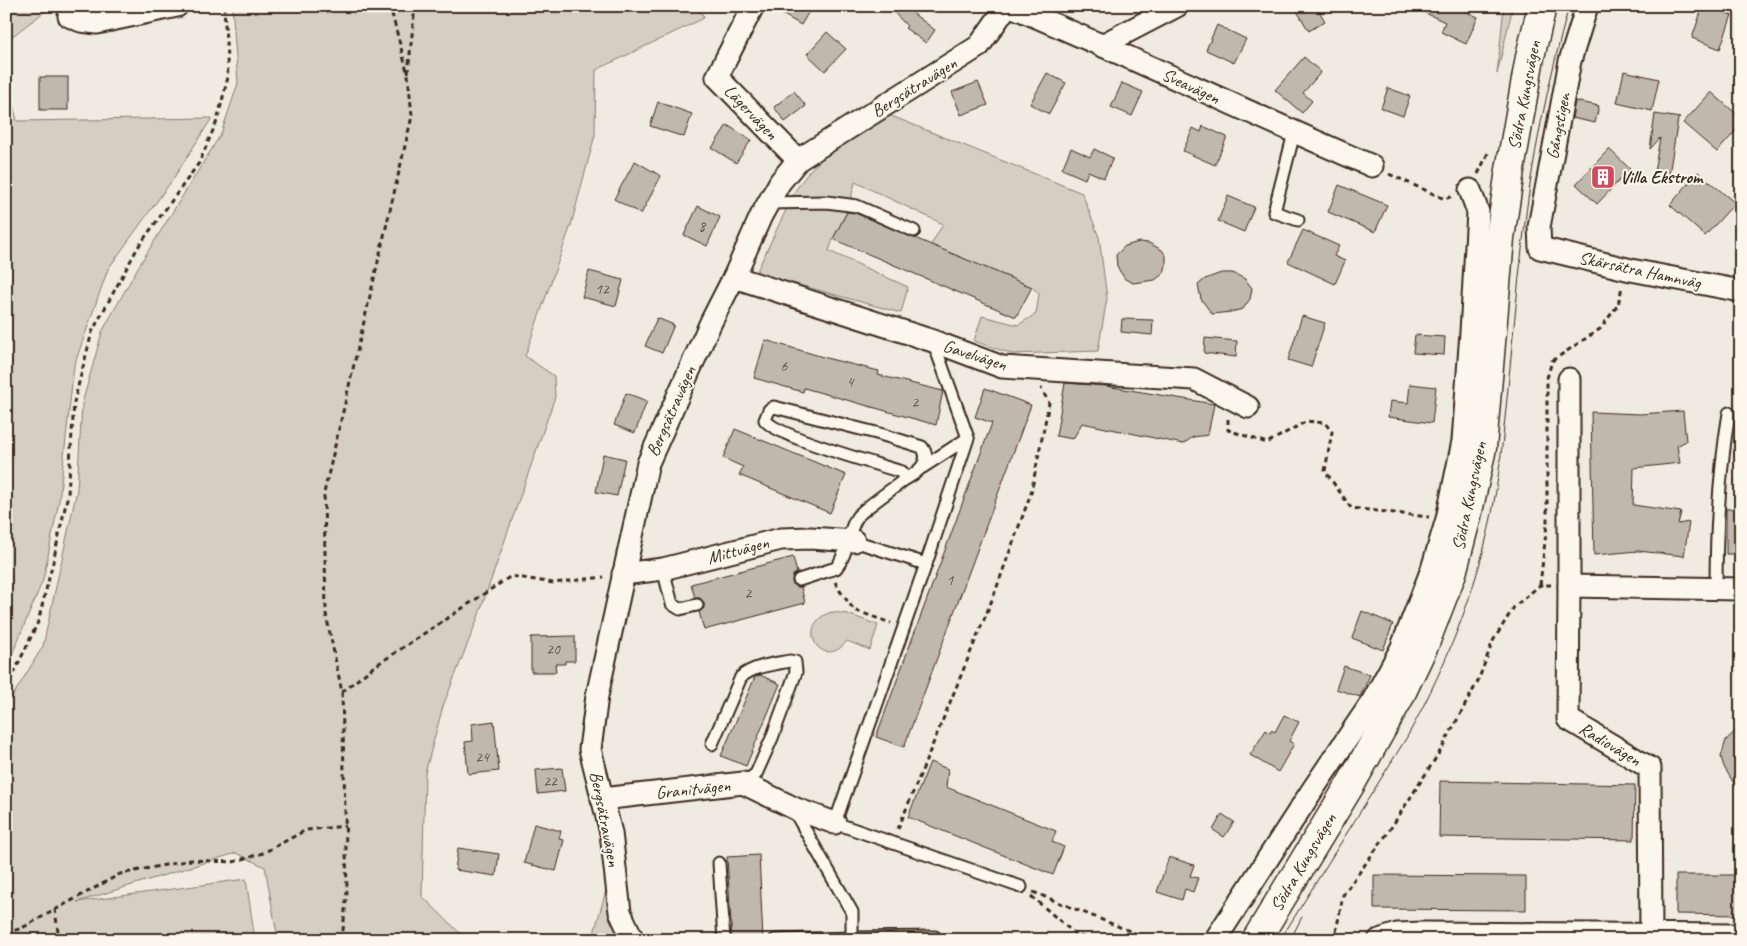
<svg xmlns="http://www.w3.org/2000/svg" width="1747" height="946" viewBox="0 0 1747 946" font-family="Caveat,sans-serif">
<rect width="100%" height="100%" fill="#f0ebe0"/>
<filter id="ink" filterUnits="userSpaceOnUse"><feTurbulence type="fractalNoise" baseFrequency=".02" numOctaves="2"/><feDisplacementMap in="SourceGraphic" scale="10" xChannelSelector="R" yChannelSelector="G"/><feConvolveMatrix kernelMatrix="1 2 1 2 8 2 1 2 1" color-interpolation-filters="sRGB"/></filter>
<g filter="url(#ink)">
<!-- green -->
<g fill="#d5cec3" stroke="#887c70">
<polygon points="6,6 133,6 101,13 48,9 6,41"/>
<polygon points="232,6 698,6 704,18 596,70 595,135 571,225 525,356 554,376 555,397 477,620 443,706 425,773 422,896 467,940 278,940 265,867 236,853 77,902 246,879 255,940 6,940 6,707 43,646 77,490 82,404 102,332 137,269 221,134 238,83"/>
<polygon points="1504,6 1513,6 1497,74"/>
<polygon points="6,76 17,121 212,118 173,179 108,269 74,366 59,501 43,580 6,669"/>
<polygon points="889,115 1082,193 1099,237 1107,298 1098,351 1012,354 974,341 982,316 1018,325 1036,314 1039,294 1032,287 931,245 943,224 855,182 848,210 833,239 829,251 908,287 901,313 756,273 795,191 810,170 835,148"/>
<path d="M832,612L848,614L878,625L870,650L847,641C821,674 793,623 832,612Z"/>
<polygon points="607,887 626,940 592,940"/>
</g>
<!-- building -->
<g fill="#c0b8ad" stroke="#3b2a1e">
<polygon points="768,6 812,6 801,25"/>
<polygon points="888,6 903,6 935,30 926,43 905,28 907,26"/>
<polygon points="1294,6 1316,6 1325,21 1309,31"/>
<polygon points="1410,6 1453,6 1478,17 1466,44 1441,32 1445,22"/>
<polygon points="1703,6 1708,6 1732,15 1720,49 1692,38"/>
<polygon points="1217,25 1246,39 1234,63 1206,50"/>
<polygon points="827,32 846,49 825,71 807,54"/>
<polygon points="1304,57 1321,72 1303,93 1312,101 1302,113 1275,90"/>
<polygon points="1624,71 1659,79 1652,111 1617,103"/>
<polygon points="1047,73 1066,83 1049,114 1030,104"/>
<rect x="40" y="77" width="28" height="33"/>
<polygon points="978,82 988,105 961,115 952,92"/>
<polygon points="1122,83 1143,92 1132,116 1111,107"/>
<polygon points="1388,88 1410,96 1403,116 1381,108"/>
<polygon points="794,91 806,106 785,122 774,107"/>
<polygon points="1711,92 1741,118 1741,125 1717,152 1683,123"/>
<polygon points="1575,101 1599,106 1595,123 1572,118"/>
<polygon points="658,102 692,114 684,137 650,126"/>
<polygon points="1655,114 1680,118 1678,119 1669,175 1654,172 1660,138 1650,149"/>
<polygon points="727,125 751,140 736,163 712,148"/>
<polygon points="1203,126 1227,137 1215,165 1183,151 1193,128 1201,132"/>
<polygon points="1071,148 1090,157 1094,149 1113,158 1104,178 1088,171 1085,179 1062,169"/>
<polygon points="1609,149 1630,169 1597,204 1576,184"/>
<polygon points="635,161 661,176 641,214 614,199"/>
<polygon points="1698,172 1735,203 1705,236 1670,205"/>
<polygon points="1339,185 1387,205 1375,232 1328,212"/>
<polygon points="1228,196 1254,207 1244,232 1218,221"/>
<polygon points="698,206 720,217 707,246 684,235"/>
<polygon points="847,212 855,213 1032,287 1016,317 833,239"/>
<polygon points="1303,230 1339,246 1334,256 1345,261 1335,284 1288,262"/>
<polygon points="1139,242 1149,243 1162,250 1166,256 1166,265 1164,273 1155,280 1133,283 1125,279 1121,273 1117,266 1116,255 1125,246"/>
<polygon points="589,271 623,280 616,306 582,297"/>
<polygon points="1221,273 1233,273 1245,279 1252,288 1250,299 1243,309 1231,312 1212,314 1201,299 1198,285 1205,279"/>
<polygon points="1302,316 1325,323 1311,367 1288,360"/>
<polygon points="657,318 674,325 662,353 645,346"/>
<polygon points="1122,319 1153,320 1152,335 1121,332"/>
<polygon points="1415,335 1445,337 1444,355 1413,353"/>
<polygon points="1205,338 1237,341 1236,357 1204,353"/>
<polygon points="765,340 830,359 879,371 878,375 943,391 936,425 804,388 803,392 754,378"/>
<polygon points="1065,383 1106,386 1214,404 1208,435 1193,437 1183,444 1082,423 1073,439 1056,436"/>
<polygon points="1410,384 1436,387 1432,423 1388,417 1390,401 1408,403"/>
<polygon points="985,388 1031,405 904,747 876,737 992,423 975,417"/>
<polygon points="626,393 647,401 635,433 614,425"/>
<polygon points="1683,411 1686,441 1677,446 1680,463 1634,468 1633,505 1681,512 1678,524 1689,522 1684,556 1638,551 1594,555 1591,412 1640,414"/>
<polygon points="735,429 846,475 830,513 739,475 743,467 723,458"/>
<polygon points="603,454 625,459 617,496 596,492"/>
<polygon points="1741,508 1741,554 1726,554 1726,509"/>
<polygon points="793,557 797,573 793,575 792,582 794,586 801,587 805,603 704,630 699,612 704,608 704,603 700,598 695,598 691,584"/>
<polygon points="1362,611 1393,624 1383,650 1352,638"/>
<polygon points="575,636 575,661 565,661 565,664 555,664 556,672 531,672 531,637"/>
<polygon points="1344,666 1370,675 1360,697 1336,689"/>
<polygon points="760,675 780,684 746,766 721,756 755,677"/>
<polygon points="1284,715 1299,722 1289,741 1294,744 1278,772 1250,755 1266,730 1270,733 1271,730 1275,732"/>
<polygon points="494,721 499,771 468,774 465,742 473,741 472,724"/>
<polygon points="1741,726 1741,795 1724,767 1721,757 1726,740"/>
<polygon points="930,762 948,769 946,787 1056,831 1052,842 1064,847 1053,875 908,817"/>
<polygon points="562,768 565,791 538,794 536,770"/>
<polygon points="1440,781 1635,785 1634,840 1439,837"/>
<polygon points="1222,814 1234,822 1224,837 1213,830"/>
<polygon points="534,824 561,831 559,839 564,840 556,871 524,863"/>
<polygon points="458,848 499,854 496,876 455,870"/>
<polygon points="759,855 763,940 732,940 727,857"/>
<polygon points="1169,857 1194,865 1190,876 1198,878 1193,892 1185,889 1182,900 1157,892"/>
<polygon points="1374,875 1526,876 1526,910 1374,909"/>
<polygon points="1676,875 1741,875 1741,915 1676,914"/>
</g>
<g fill="none" stroke-linecap="round" stroke-linejoin="round">
<defs>
<g id="lane">
<polyline points="1294,133 1274,212 1298,220"/>
<polyline points="768,203 827,202 857,206 914,231"/>
<polyline points="923,467 968,438"/>
<polyline points="854,541 926,564 968,438 933,341"/>
<polyline points="926,564 835,823 1021,887"/>
<polyline points="663,569 672,604 680,609 697,605"/>
<path d="M799,580L836,568C848,554 847,533 857,517C863,509 894,488 904,480L902,472C877,464 777,437 765,420L769,410L774,407L880,434L922,447C933,462 917,473 904,480"/>
<path d="M1716,589C1716,528 1719,473 1729,413"/>
<path d="M712,744L741,677C753,666 775,664 790,661L795,662L796,672L772,738L756,774L743,783"/>
<polyline points="719,863 724,940"/>
<polyline points="852,938 935,937"/>
<polyline points="775,940 852,938 852,912 796,814 796,809"/>
</g>
<g id="street">
<polyline points="753,6 717,77 798,160"/>
<path d="M1011,6C1132,57 1251,114 1372,166"/>
<polyline points="1587,6 1570,61 1539,227 1540,248 1631,270 1741,291"/>
<polyline points="69,16 81,21 97,23 177,6"/>
<polyline points="1102,45 1177,6"/>
<polyline points="734,277 933,341 1002,367 1194,379 1248,407"/>
<polyline points="623,574 663,569 781,539 810,538 854,541"/>
<polyline points="1569,586 1569,379"/>
<polyline points="602,799 743,783 796,809 835,823"/>
<polyline points="1651,935 1650,768 1568,719 1569,586 1741,589"/>
<polyline points="633,940 620,912 611,833 590,749 597,696 648,463 711,322 734,277 761,216 780,182 798,160 979,46 1007,6"/>
<polyline points="1215,940 1313,789 1372,702 1401,649 1432,569 1447,519 1463,441 1471,332 1478,212 1470,190"/>
<polyline points="1379,940 1397,934 1423,933 1741,935"/>
</g>
<polyline id="secondary" points="1256,940 1352,782 1398,700 1425,643 1452,573 1467,516 1482,448 1500,238 1510,170 1530,57 1542,6"/>
</defs>
<!-- lane casing -->
<use href="#lane" stroke="#3b2a1e" stroke-width="15"/>
<!-- street casing -->
<use href="#street" stroke="#3b2a1e" stroke-width="25"/>
<!-- secondary casing -->
<use href="#secondary" stroke="#3b2a1e" stroke-width="31"/>
<!-- path -->
<g stroke="#3b2a1e" stroke-width="3" stroke-dasharray="5 4" stroke-linecap="butt">
<polyline points="408,73 415,6"/>
<polyline points="1389,174 1445,199 1452,196"/>
<polyline points="1478,174 1489,151"/>
<polyline points="1228,419 1228,430 1267,443 1307,421 1325,423 1332,432 1325,471 1351,508 1429,517"/>
<polyline points="835,582 840,591 854,610 891,623"/>
<polyline points="1540,585 1547,524 1547,378 1552,361 1600,329 1618,305 1622,287"/>
<polyline points="6,690 38,622 53,562 68,494 74,402 92,332 138,247 199,163 217,121 228,77 224,6"/>
<polyline points="342,692 372,668 511,576 553,583 604,577"/>
<polyline points="898,829 994,595 1031,493 1049,403 1041,388"/>
<polyline points="1033,892 1152,940"/>
<polyline points="1031,896 1073,932 1082,937 1097,937 1117,935 1143,940"/>
<polyline points="55,909 59,940"/>
<polyline points="6,933 22,928 120,874 191,860 233,862 263,853 306,830 346,826"/>
<polyline points="342,940 347,891 342,692 326,614 324,493 412,116 408,75 390,6"/>
<polyline points="1332,940 1336,932 1343,895 1387,834 1441,750 1478,681 1493,641 1514,607 1540,585 1551,585"/>
</g>
<!-- lane -->
<use href="#lane" stroke="#fbf7ec" stroke-width="11"/>
<!-- street -->
<use href="#street" stroke="#fbf7ec" stroke-width="21"/>
<!-- secondary -->
<use href="#secondary" stroke="#fbf7ec" stroke-width="28"/>
<!-- tram -->
<g stroke="#3b2a1e" stroke-width="1">
<path d="M1280,940L1407,737C1440,677 1467,614 1484,548C1497,499 1502,449 1507,398C1512,346 1517,293 1523,240C1531,161 1548,83 1569,6"/>
<polyline points="1290,940 1302,917"/>
</g>
</g>
</g>
<!-- icons -->
<defs>
<symbol id="building-square" viewBox="-11 -11 22 22"><rect x="-9" y="-9" width="18" height="18" rx="4" fill="#d1495b" stroke="#fbf7ec"/><path d="M-4-6H4V6H1V3H-1V6H-4ZM-2.5-4.3h1.7v1.8h-1.7ZM.8-4.3h1.7v1.8H.8ZM-2.5-1h1.7V.8h-1.7ZM.8-1h1.7V.8H.8Z" fill="#fff"/></symbol>
</defs>
<g fill-rule="evenodd">
<use href="#building-square" x="1589" y="163" width="28" height="28"/>
</g>
<g text-anchor="middle" stroke-width="4" stroke-linejoin="round" paint-order="stroke">
<!-- number labels -->
<g font-size="15" fill="#5c4e42">
<text x="702" y="231">8</text>
<text x="602" y="294">12</text>
<text x="784" y="371">6</text>
<text x="850" y="387">4</text>
<text x="915" y="407">2</text>
<text x="950" y="585">1</text>
<text x="748" y="598">2</text>
<text x="553" y="654">20</text>
<text x="482" y="762">24</text>
<text x="550" y="786">22</text>
</g>
<!-- street labels -->
<g font-size="18" fill="#3b2a1e" stroke="#fbf7ec">
<text transform="translate(1191 86) rotate(25)" y="6">Sveavägen</text>
<text transform="translate(914 87) rotate(-32)" y="6">Bergsätravägen</text>
<text transform="translate(1524 95) rotate(-79)" y="6">Södra Kungsvägen</text>
<text transform="translate(751 112) rotate(46)" y="6">Lägervägen</text>
<text transform="translate(1558 126) rotate(-79)" y="6">Gångstigen</text>
<text transform="translate(1640 270) rotate(12)" y="6">Skärsätra Hamnväg</text>
<text transform="translate(975 355) rotate(18)" y="6">Gavelvägen</text>
<text transform="translate(671 411) rotate(-66)" y="6">Bergsätravägen</text>
<text transform="translate(1469 496) rotate(-78)" y="6">Södra Kungsvägen</text>
<text transform="translate(738 550) rotate(-15)" y="6">Mittvägen</text>
<text transform="translate(1610 744) rotate(31)" y="6">Radiovägen</text>
<text transform="translate(693 789) rotate(-6)" y="6">Granitvägen</text>
<text transform="translate(605 819) rotate(79)" y="6">Bergsätravägen</text>
<text transform="translate(1303 862) rotate(-59)" y="6">Södra Kungsvägen</text>
</g>
<!-- poi labels -->
<g font-size="18" font-weight="bold" fill="#3b2a1e" stroke="#fbf7ec" text-anchor="start">
<text x="1620" y="183">Villa Ekstrom</text>
</g>
</g>
<!-- margin -->
<rect width="1747" height="946" fill="none" stroke="#fbf7ec" stroke-width="25"/>
<rect x="12" y="12" width="1722" height="921" fill="none" stroke="#3b2a1e" stroke-width="2" filter="url(#ink)"/>
</svg>
